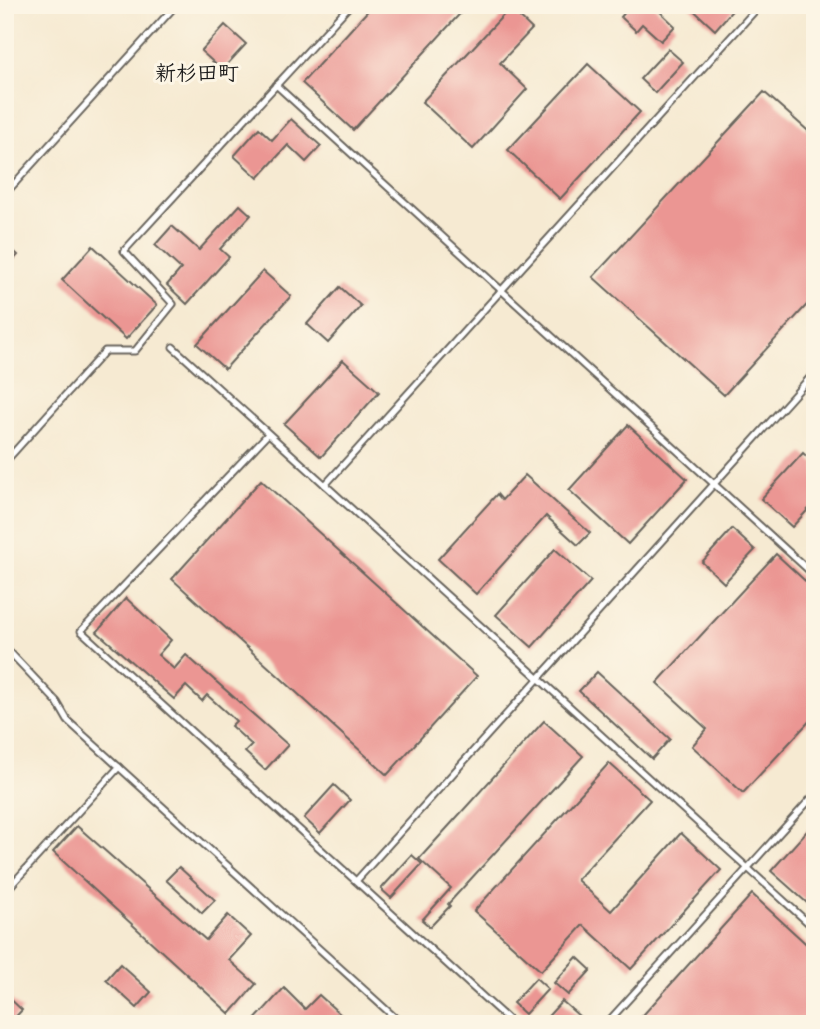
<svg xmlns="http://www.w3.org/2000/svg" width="820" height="1029" viewBox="0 0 820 1029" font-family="'Balsamiq Sans','Klee One',sans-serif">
<rect width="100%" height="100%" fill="#fcf5e5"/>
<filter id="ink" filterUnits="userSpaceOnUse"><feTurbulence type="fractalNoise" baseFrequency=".0143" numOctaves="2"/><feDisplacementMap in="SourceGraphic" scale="14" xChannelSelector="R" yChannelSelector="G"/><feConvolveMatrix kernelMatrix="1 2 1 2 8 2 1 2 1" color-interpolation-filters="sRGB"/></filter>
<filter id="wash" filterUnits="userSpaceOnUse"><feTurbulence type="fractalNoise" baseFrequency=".00686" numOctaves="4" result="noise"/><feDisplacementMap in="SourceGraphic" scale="28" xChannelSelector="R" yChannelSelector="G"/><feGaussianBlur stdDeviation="1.57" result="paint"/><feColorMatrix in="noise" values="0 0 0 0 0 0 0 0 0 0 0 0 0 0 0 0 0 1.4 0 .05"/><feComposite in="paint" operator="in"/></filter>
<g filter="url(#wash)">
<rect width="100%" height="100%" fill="#f6ead2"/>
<g id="blocks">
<!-- building -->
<g fill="#eb9693">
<polygon points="373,5 468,5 353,130 302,83"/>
<polygon points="631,5 653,5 675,26 661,41 642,24 636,31 621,17"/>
<polygon points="688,5 737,5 715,30"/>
<polygon points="510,8 532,29 500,63 527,89 473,149 422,102"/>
<polygon points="225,25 246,44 222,70 201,51"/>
<polygon points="668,49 683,62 655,93 640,79"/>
<polygon points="588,64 640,112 560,199 508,150"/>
<polygon points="764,92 815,137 815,296 724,395 593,277"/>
<polygon points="291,119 321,146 306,162 288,145 258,178 234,156 259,128 272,140"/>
<polygon points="240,205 251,215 220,249 229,257 187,304 167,285 181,269 155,245 172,226 199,250"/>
<polygon points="5,243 18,255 5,269"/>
<polygon points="93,246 157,305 126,339 62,280"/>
<polygon points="263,271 291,296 225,369 197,344"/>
<polygon points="340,287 361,306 328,343 307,324"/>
<polygon points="343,360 379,392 321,457 284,424"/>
<polygon points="628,425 687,479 628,544 569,490"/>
<polygon points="803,453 815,464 815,502 792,527 761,499"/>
<polygon points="525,475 590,533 578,545 546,516 476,594 438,559 497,494 502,500"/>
<polygon points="261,480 477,676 387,775 172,579"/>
<polygon points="732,529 755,550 724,583 702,562"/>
<polygon points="555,549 591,581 532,647 496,615"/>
<polygon points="776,554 815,590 815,715 743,793 692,746 707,729 657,683"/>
<polygon points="126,598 171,640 158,655 174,669 186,655 288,745 265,770 245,752 252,745 231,726 236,721 207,695 202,701 186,686 174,699 97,632"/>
<polygon points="597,672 670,739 652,759 579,691"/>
<polygon points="544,721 583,756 448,904 450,906 430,927 422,920 451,888 419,859"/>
<polygon points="609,763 650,800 577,880 611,911 681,833 721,870 631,969 583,925 541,971 474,911"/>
<polygon points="334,785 350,800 320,833 304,818"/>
<polygon points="815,822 815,910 771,871"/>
<polygon points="77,826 206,940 228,915 251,936 229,960 256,984 230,1014 53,852"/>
<polygon points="412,855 422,864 391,898 381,889"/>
<polygon points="179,867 215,900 202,913 166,880"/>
<polygon points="752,894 815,952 815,1024 635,1024"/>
<polygon points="577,957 591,970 568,995 554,983"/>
<polygon points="120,964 151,992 137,1008 106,980"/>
<polygon points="536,978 548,989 525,1014 513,1003"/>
<polygon points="284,988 305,1009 319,995 351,1024 251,1024"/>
<polygon points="5,994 22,1010 9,1024 5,1024"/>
<polygon points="562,1001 588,1024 541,1024"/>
</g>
</g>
</g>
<g filter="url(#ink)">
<use href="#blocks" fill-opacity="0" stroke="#68645c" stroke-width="2"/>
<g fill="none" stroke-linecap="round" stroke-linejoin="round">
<defs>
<g id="lane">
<polyline points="276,85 815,576"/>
<polyline points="5,194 176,5"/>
<polyline points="173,347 815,929"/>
<polyline points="268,434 81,631 513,1024"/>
<polyline points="5,462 105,351 135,351 173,304 124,251 350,5"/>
<polyline points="325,485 760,5"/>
<polyline points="5,647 57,702 68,721 402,1024"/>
<polyline points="356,881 815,372"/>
<polyline points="5,892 119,767"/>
<polyline points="606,1024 815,794"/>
</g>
</defs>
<!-- lane casing -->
<use href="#lane" stroke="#68645c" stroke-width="9"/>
<!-- lane -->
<use href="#lane" stroke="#fff" stroke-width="5"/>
</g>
</g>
<g text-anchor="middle" stroke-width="6" stroke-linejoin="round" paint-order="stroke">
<!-- neighbourhood labels -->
<g font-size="21" font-weight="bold" fill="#1c1c1c" stroke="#fcf5e5">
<text x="197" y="80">新杉田町</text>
</g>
</g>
<!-- margin -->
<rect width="820" height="1029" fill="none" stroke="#fcf5e5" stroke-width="28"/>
</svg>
